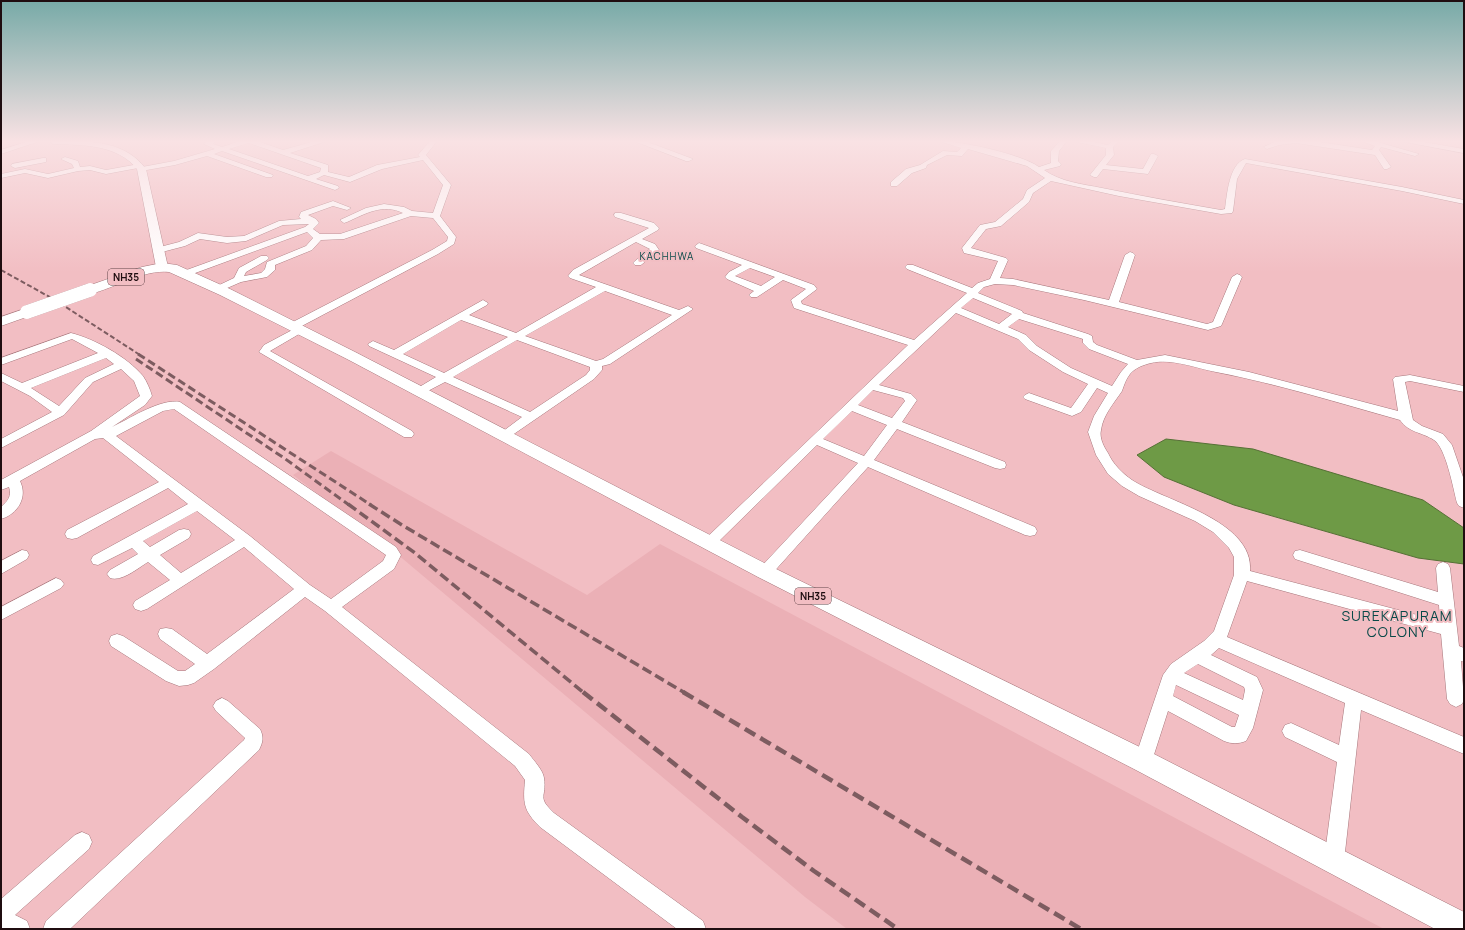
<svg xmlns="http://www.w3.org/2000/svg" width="1465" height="930" viewBox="0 0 1465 930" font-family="Manrope,sans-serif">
<rect width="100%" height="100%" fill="#f2bec3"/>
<!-- built -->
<polygon fill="#ebb0b6" points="331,451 587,595 660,544 1384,929 847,929 805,897 397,554 293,475"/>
<!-- water -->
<polygon fill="#6e9a46" stroke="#567036" points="1166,439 1253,449 1423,500 1464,528 1464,564 1418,558 1234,505 1164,477 1137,455"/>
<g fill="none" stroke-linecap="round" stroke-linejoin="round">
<defs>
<g id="minor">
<polygon points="29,141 40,141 1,154 1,150"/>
<path d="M207,141H216L213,144L222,147L240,141H257L283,150L315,141H327L290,153L328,165V172L349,177L377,165L420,157L418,155L430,141H437L426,155L451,185L440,216L456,237L454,244L438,254L298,328H305L306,330L270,351L412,431L414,434L412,437H404L259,352L264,345L296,328H289L288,326L289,324L432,250L447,241L448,237L433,218L411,216L344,239L321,240L312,250L275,265V270L267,277L241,282L218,292L213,289L215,287L234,278L239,268L261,256H267L269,258L267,260L246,272L244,276L261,273L265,269L267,262L306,246L313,238L307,232L187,276H181L179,274L181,272L305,227L309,224L283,225L246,241L227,243L200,239L185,246L162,252L159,253L155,250L156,248L179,242L198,233L227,237L244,236L279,221L301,219L299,217L301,212L333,201L351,208L347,210L333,206L308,215L316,219L319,223L313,229L320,234H340L403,213C383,203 365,214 347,222L344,223L340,220L366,208L384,204L404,207L412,211L433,213L443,185L423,160L382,169L350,182L324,175L316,179L338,186L339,188L335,190L222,151L214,154L273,175L272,177H266L207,156L175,165L141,171L138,168L106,174L90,170L78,171L48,178L25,173L1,178V174L25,169L48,174L74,168L72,164L61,159L65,157L78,161L80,167L90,166L106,170L139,164L142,167L174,161L215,149L204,144ZM249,143L321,168L320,172L308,176L229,149Z"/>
<polygon points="634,141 645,141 693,159 689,161 686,161"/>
<path d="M939,141C961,141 1021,154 1039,167L1051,163V151L1060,141H1067L1059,151L1058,161L1061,164L1060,166L1044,170C1061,182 1082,184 1102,188C1141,196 1181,203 1221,210L1225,209C1227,195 1229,164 1245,159L1402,187L1464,200V204L1402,191L1246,163L1237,179L1233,211L1232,213L1221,214L1119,196L1051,181L1033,193L1029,202L1001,226L986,229L971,248L1006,258L1008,260L1000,278L1013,279L1109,300L1125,255L1130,252L1133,253L1135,255L1119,302L1207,324L1213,322L1232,277L1237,274L1240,275L1242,277L1222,324L1221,326L1208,330L1084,300L1013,285L995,284L984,287L978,293L1022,311L1023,313L1088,334L1092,336L1093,342L1097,345L1137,360L1165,355L1249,372L1398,411L1393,379L1395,377L1410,375L1464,386V392L1410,381L1405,382L1413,420L1422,426L1443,434L1452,445L1464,480V508L1459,506L1457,503C1453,488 1446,448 1434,440C1422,432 1409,433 1400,420C1339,403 1278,384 1216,372C1196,368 1171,358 1151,363C1143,365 1135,368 1130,374C1126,379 1124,385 1122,391C1114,403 1103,415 1101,430C1099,438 1104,447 1108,453C1113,464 1122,473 1132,480C1164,501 1254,520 1250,571L1440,621L1439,605L1295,559L1293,555L1295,551L1300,550L1438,592L1436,568L1438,564L1443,562L1448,564L1450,568L1459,646L1464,648V662L1461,661L1464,700L1462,704L1456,707L1450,704L1447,699L1441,634L1247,581L1227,637L1464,737V754L1361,710L1344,861L1341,868L1334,871L1327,868L1324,861L1337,762L1285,737L1282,731L1285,725L1291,723L1339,745L1345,703L1219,648L1211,655L1257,677L1263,690L1253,728L1246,741C1238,744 1232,744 1224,741L1168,711L1150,767L1143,770L1136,767L1134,761L1163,675L1171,664L1204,641L1214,631L1234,575V557L1229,548L1213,532L1195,521L1139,496L1122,486L1108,474L1096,455L1088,432L1094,416L1108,393L1097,388L1081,412L1072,416L1025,399L1023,397L1025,395L1029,393L1071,408L1088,384L1063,372L1029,350L1018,339L956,313L879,385L911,394L917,400L902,422L1005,462L1006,465L1005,468L1000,469L995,468L897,429L874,460L1035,527L1037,531L1035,535L1030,536L1025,535L868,467L770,576L765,578L760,576L757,572L760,568L858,463L817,445L714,546L709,547L704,546L702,542L908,345L794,308L791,300L806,289L783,280L757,297H751L749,295L754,291L727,279L725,277L729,272L742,265L696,248L695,246L699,243L702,244L814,285L817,289L801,301L802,304L914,340L967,293L907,269L905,267L907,265H913L972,288L978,283L990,279L998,261L964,253L962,248L980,225L995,222L1023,199L1027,190L1045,178L1027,166L968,149L962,156L947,155L927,165L926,168L912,173L897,186H891V182L906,169L920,165L943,151L957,152L961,148ZM750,268L775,277L761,286L735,276ZM973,298L1012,314L999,324L961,308ZM1019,319L1080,338L1083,339V343L1089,349L1128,364L1121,372L1112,386L1071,368L1037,346L1026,335L1008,327ZM873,390L903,398L905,401L892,418L858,405ZM852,411L887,425L864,456L823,439ZM1198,664L1244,687L1245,690L1243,700L1184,673ZM1176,685L1239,715L1235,727H1232L1173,696Z"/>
<polygon points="1072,141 1089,141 1108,145 1112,141 1119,141 1113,147 1114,155 1106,165 1143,169 1151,154 1154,154 1158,156 1148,174 1103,169 1097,177 1094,177 1090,175 1106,155 1106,148"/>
<polygon points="1276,141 1313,141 1372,150 1375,146 1361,141 1374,141 1419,154 1415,156 1381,147 1379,150 1391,167 1387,169 1384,169 1375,155 1296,143 1279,145 1267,149 1264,147"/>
<polygon points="1400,141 1418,141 1464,149 1464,153"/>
<polygon points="43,158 46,158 46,162 15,168 11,166 12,164"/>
<path d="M615,213H621L654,223L659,228L658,230L642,239L655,244L659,250L641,265H635L633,263L635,261L650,249L636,242L579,275L679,310L688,306L693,309L610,364L602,366V370L594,379L508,438H500L498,435L522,417L445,382L424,393H416L414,391L416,389L436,377L369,346L368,344L373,341L394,350L483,300L488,303L487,305L469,315L516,333L596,287L570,278L568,276L573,270L649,228L615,217L614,215ZM605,291L672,315L603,359L596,361L525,336ZM461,320L508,337L444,373L403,354ZM517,340L590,367V370L586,375L530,412L453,377Z"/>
<path d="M71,333C95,339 127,357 143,376C147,382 150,389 152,396L145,405L112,427C129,419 161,398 180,402L396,547L401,555L394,569L342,607L529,754C534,761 543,770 544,778C547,798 536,796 554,813L703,921L706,929H677L540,827C523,810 523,803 525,780L515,766L325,611L305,597L214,669L194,683L188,685L179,686L166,681L111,646L109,641L111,636L117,634L123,636L178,671H185L195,664L160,639L158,634L160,629L166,628L172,629L207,654L294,589L244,547L147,609L141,611L135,609L133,605L135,601L170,580L148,562C138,568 122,582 110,578L107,574L110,570L138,554L132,548L98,565L93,564L91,560L93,556L188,504L168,488L77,538L72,539L67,538L65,534L67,530L159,482L103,438L95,439L20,481C28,497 18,514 1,519V507C8,501 12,496 9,487L1,490V480L91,431L140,396L134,381L121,369L93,382L64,415L1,448V439L52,412L30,396L1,381V373L22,383L98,353L72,339L1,365V358ZM106,358L114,364L85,378L59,406L31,388ZM174,409L386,555L383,561L331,599L310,585L250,536L116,436L163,411ZM197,511L235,540L181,573L160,555L189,538L191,534L189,530L184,529L179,530L150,547L143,541Z"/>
<polygon points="22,550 27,551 29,555 27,559 1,574 1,561"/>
<polygon points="56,578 61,580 64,584 61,588 1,620 1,607"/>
<path d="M222,698L228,701L260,729C264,737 263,742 259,750L70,929H43L46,921L244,740L245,738L216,711L213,706L216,701Z"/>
<polygon points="82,832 89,835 92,842 89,849 15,915 27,921 30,929 1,929 1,899 75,835"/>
</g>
<path id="major" d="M49,141C83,141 123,138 146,169L168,267L166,269H158L156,267L137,169C117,144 82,145 53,144Z"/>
<g id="highway">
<path d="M162,263L177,265L230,289L357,353L772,567L1152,753L1464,912V929H1435L1134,769L758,577L347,359L220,295L169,272C144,269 115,288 90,294L85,293L83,290L85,287L142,267Z"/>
<polygon points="27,308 32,309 34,312 32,315 1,326 1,317"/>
</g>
</defs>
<!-- minor casing -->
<use href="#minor" stroke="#a7777c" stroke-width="1"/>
<!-- major casing -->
<use href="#major" stroke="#a7777c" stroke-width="1"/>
<!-- highway casing -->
<use href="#highway" stroke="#a7777c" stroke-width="1"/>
<!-- minor -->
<use href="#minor" fill="#fff" fill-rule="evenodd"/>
<!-- major -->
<use href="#major" fill="#fff" fill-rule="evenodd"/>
<!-- highway -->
<use href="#highway" fill="#fff" fill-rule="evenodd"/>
<!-- rail-far3 -->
<polyline stroke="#7d5c60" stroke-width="2" stroke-dasharray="5 2.5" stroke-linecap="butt" points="1,270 55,300 140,355"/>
<!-- rail-far2 -->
<g stroke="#7d5c60" stroke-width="3" stroke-dasharray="8 4" stroke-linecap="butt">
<polyline points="138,354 371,505"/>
<polyline points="136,359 284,458 349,505"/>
</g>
<!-- rail-far1 -->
<g stroke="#7d5c60" stroke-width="3.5" stroke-dasharray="10 4.5" stroke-linecap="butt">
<polyline points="348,504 415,553 584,693"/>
<polyline points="369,504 402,525 685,693"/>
</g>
<!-- rail -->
<g stroke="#7d5c60" stroke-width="4.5" stroke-dasharray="12 6" stroke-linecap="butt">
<polyline points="583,692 742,817 814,871 898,929"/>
<polyline points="683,692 1081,929"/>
</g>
<defs>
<polyline id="highway-bridge" points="27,312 90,290"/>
</defs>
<!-- highway-bridge casing -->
<use href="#highway-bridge" stroke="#a7777c" stroke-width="14" stroke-linecap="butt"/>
<!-- highway-bridge -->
<use href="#highway-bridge" stroke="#fff" stroke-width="14"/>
</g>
<!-- sky -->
<linearGradient id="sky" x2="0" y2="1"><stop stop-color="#77aaa7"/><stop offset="0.52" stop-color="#f9e2e4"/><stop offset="1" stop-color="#f9e2e4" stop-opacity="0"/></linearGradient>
<rect width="1465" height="272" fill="url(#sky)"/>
<g text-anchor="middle" stroke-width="4" stroke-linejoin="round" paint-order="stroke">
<!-- far-neighbourhood labels -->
<g font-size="10" letter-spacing="1" fill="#084948" stroke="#f2bec3">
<text x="667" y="260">KACHHWA</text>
</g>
<!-- shield labels -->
<g fill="#f2bec3" stroke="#5e4246" stroke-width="1">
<rect x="108" y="269" width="36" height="16" rx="3"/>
<rect x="795" y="588" width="36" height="16" rx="3"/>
</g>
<g font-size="10" font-weight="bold" fill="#1f0d10">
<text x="126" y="281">NH35</text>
<text x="813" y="600">NH35</text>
</g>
<!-- near-neighbourhood labels -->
<g font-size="14" letter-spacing="1" fill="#084948" stroke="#f2bec3">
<text x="1397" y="621">SUREKAPURAM<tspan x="1397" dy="16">COLONY</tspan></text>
</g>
</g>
<!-- border -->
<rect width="1465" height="930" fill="none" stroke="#1f0d10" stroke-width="4"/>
</svg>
